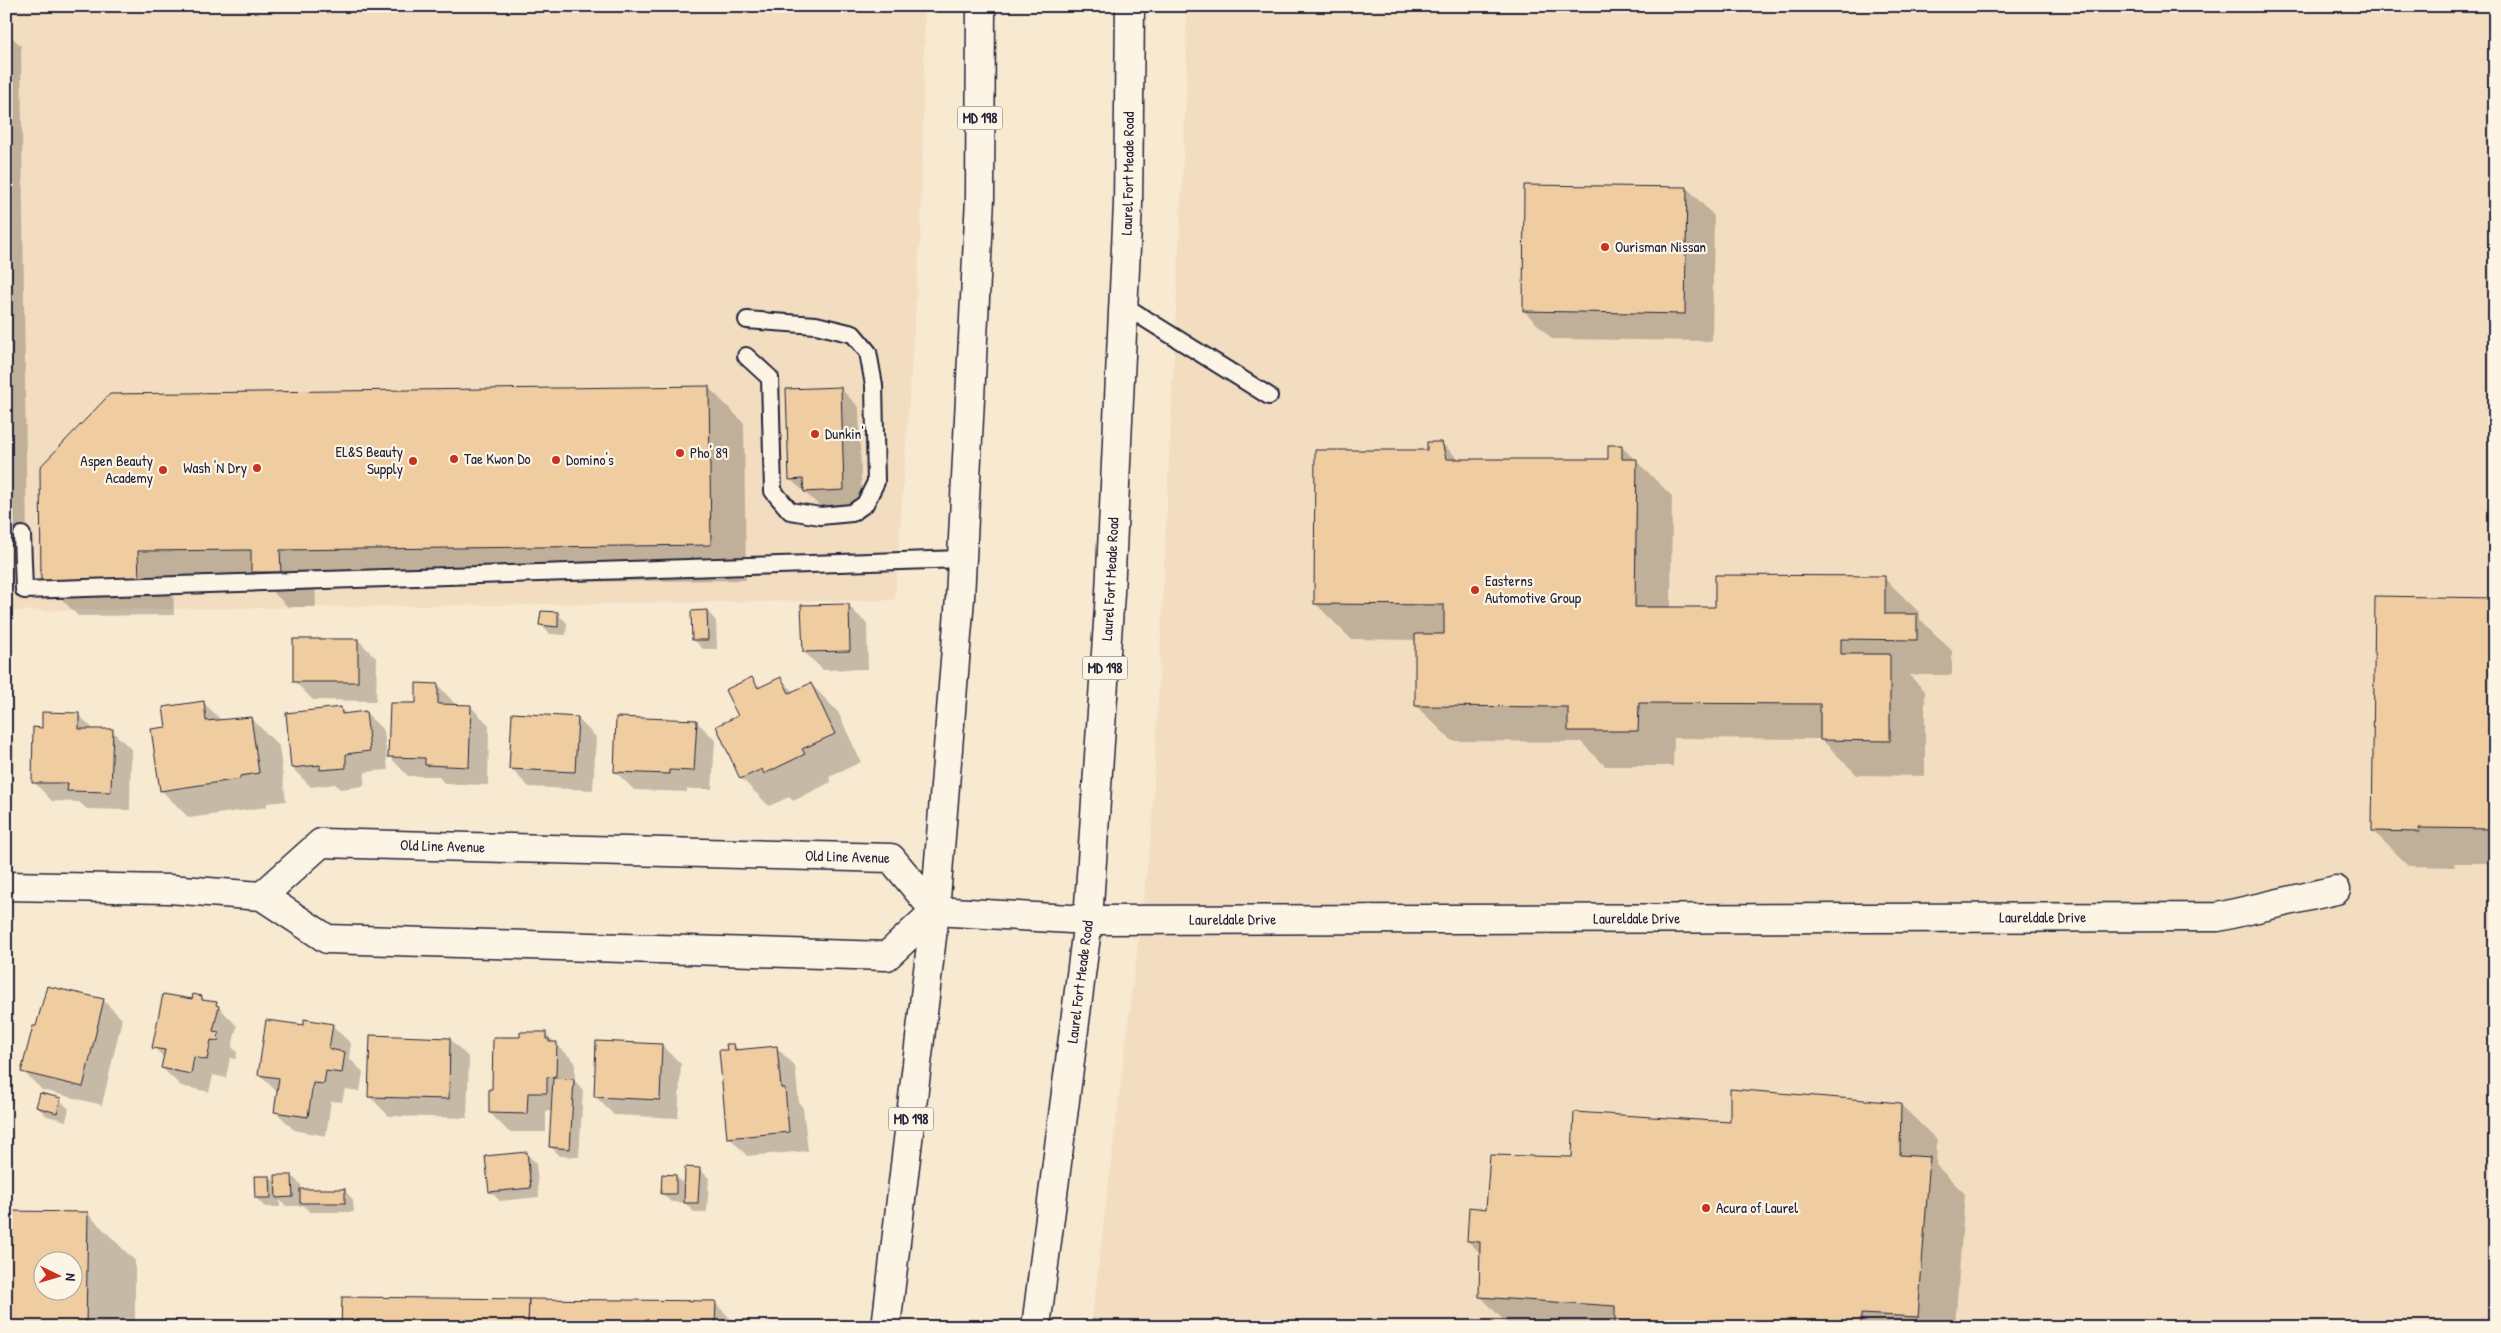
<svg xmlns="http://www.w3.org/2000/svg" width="2501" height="1333" viewBox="0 0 2501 1333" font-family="'Patrick Hand',sans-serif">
<rect width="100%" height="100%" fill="#f8e9d1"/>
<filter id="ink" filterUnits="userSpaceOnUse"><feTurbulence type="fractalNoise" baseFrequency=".02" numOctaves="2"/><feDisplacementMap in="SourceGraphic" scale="10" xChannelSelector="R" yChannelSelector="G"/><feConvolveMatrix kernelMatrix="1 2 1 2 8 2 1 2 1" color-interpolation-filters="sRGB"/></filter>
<g filter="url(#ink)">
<!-- built -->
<g fill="#f2ddc0">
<polygon points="6,6 925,6 921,229 895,600 6,611"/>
<polygon points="1186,6 2495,6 2495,1327 1091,1327 1152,828 1187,74"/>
</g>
<!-- shadow -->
<g fill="#0003" fill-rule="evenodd">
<polygon points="6,31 21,46 27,542 6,542"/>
<polygon points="1687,188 1714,216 1712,341 1552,339 1524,311"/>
<polygon points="708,387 744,423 746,580 315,585 316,607 288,607 266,585 173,586 174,615 78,616 43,580 42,467"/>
<polygon points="840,388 859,407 862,508 824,510 790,479"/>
<polygon points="1442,443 1459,460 1610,461 1622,447 1672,496 1671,608 1716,608 1884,578 1920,613 1920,619 1952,651 1952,675 1909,675 1925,691 1925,776 1857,775 1821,739 1674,738 1673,766 1605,766 1581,742 1452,741 1416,706 1416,640 1351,639 1316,604 1428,452"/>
<polygon points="2495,599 2495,863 2454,863 2455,867 2409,866 2373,831"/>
<polygon points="848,605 867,624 868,669 823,670 804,652"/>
<polygon points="707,611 716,621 717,649 703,649 694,640"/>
<polygon points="558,614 567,623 566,635 550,634 541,625"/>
<polygon points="358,640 377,659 376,701 313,700 294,681"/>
<polygon points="752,678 761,688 781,679 794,692 811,684 838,712 861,762 829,777 831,782 793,801 789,797 769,806 741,778 740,717"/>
<polygon points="438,685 456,705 470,706 489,725 488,785 445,784 438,776 408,776 390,757 417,705"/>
<polygon points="203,702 221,720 251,718 279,746 286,801 267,803 267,807 189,818 161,790 167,728"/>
<polygon points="341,709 346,714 365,712 384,731 388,770 365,772 364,786 340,789 335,784 311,787 292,768"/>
<polygon points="78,714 94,730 112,731 131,749 130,810 87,809 79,802 52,801 34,782 43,729"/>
<polygon points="577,718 596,737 593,790 529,787 510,768"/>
<polygon points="696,721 715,740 712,789 687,789 687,792 634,790 615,771"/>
<polygon points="6,739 14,747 12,807 6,807"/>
<polygon points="201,997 206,1002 216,1004 237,1026 232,1047 237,1052 236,1059 230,1058 226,1078 213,1075 209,1092 181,1086 162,1068 164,1058 154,1047 193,1001"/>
<polygon points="103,1000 122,1019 102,1105 42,1090 23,1071"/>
<polygon points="332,1025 351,1044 349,1058 363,1072 360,1091 345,1089 342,1102 331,1101 326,1136 294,1130 276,1112 278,1093 259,1074 305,1026"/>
<polygon points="545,1033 575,1062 575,1081 583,1090 579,1157 560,1156 551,1147 553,1111 546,1111 546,1132 509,1132 490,1113 493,1091 522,1038"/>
<polygon points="450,1039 469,1058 467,1118 389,1116 370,1097"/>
<polygon points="662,1045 681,1064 678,1118 614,1115 595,1096"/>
<polygon points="734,1045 740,1051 776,1047 795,1066 799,1103 803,1108 808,1151 747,1156 729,1137"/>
<polygon points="60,1100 69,1109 66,1121 47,1116 37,1107"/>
<polygon points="1901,1105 1937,1140 1936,1165 1965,1194 1955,1327 1510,1327 1480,1296 1481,1254 1468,1241 1487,1210 1573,1158 1731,1123"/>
<polygon points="527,1154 536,1163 539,1197 500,1201 490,1191"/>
<polygon points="699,1169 709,1178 707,1212 694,1212 685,1203 671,1202 662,1193 676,1176 686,1186"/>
<polygon points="292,1176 301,1185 301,1190 344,1190 353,1200 354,1212 310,1212 302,1204 302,1206 286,1206 280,1200 280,1207 265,1207 256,1198 270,1177 277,1184"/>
<path d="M6,1212L87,1213L135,1261V1327H6ZM42,1260H72V1290H42Z"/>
<polygon points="715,1303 739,1327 343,1327"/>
</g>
<!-- building -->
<g fill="#f0cda1" stroke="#22223b" fill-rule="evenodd">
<polygon points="1524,185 1687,187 1685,314 1523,311"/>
<polygon points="709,386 711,545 280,550 281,572 251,572 251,550 138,551 139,580 41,581 40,467 110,394"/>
<polygon points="841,387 844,490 804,492 803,479 789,480 786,389"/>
<polygon points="1427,442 1442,442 1446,459 1608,459 1608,445 1622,445 1622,459 1637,459 1635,607 1715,607 1715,575 1885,576 1885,614 1917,614 1917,640 1841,639 1841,654 1890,654 1890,741 1820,740 1820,704 1639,703 1638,731 1568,731 1568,707 1415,706 1415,634 1444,634 1444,605 1314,604 1315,450 1427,450"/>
<polygon points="2375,596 2495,598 2495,829 2419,828 2420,832 2372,831"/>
<polygon points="849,604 850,651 803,652 801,605"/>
<polygon points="707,610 708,640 692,640 691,611"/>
<polygon points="541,611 558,612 558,627 539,625"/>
<rect x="293" y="639" width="65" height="43"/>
<polygon points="752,677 758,688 781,677 789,693 811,683 835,734 802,749 805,754 764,774 762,769 740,779 716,726 738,716 725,690"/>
<polygon points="416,683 438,684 438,704 471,705 469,767 425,765 425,758 388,757 390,703 416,703"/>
<polygon points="204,701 206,721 251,717 259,773 240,776 240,779 160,791 151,729 166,727 163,707"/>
<polygon points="341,707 342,714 366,711 370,751 346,754 346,768 320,770 320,765 291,768 286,713"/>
<polygon points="42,712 79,713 79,729 113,729 111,792 67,791 68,783 32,783 33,727 42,728"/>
<polygon points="512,713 578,717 575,772 509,769"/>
<polygon points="616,717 697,720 694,771 669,770 669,774 614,772"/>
<polygon points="47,986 104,999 83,1087 21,1072 33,1026 36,1026"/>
<polygon points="163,994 192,999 193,994 202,996 202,1000 217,1002 216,1005 219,1006 213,1031 219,1032 218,1041 211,1040 207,1060 194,1057 191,1074 161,1068 165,1050 152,1048"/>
<polygon points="304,1019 333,1024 329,1049 345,1052 342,1073 326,1071 324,1084 313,1083 308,1117 274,1112 279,1078 258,1075 266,1020 304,1025"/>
<polygon points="520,1032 546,1032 546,1039 549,1039 549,1042 557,1042 556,1076 547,1077 547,1093 528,1093 527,1114 489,1113 489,1089 492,1089 493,1037 520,1037"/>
<polygon points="370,1035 450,1038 449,1099 368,1097"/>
<polygon points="596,1041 662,1044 660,1100 594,1097"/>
<polygon points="726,1044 734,1044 735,1050 777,1046 781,1088 785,1088 789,1132 727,1138 719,1050 727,1050"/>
<polygon points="553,1078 574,1079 570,1149 549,1147"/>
<polygon points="1730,1089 1901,1103 1900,1155 1930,1157 1918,1317 1861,1314 1861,1327 1615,1327 1615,1306 1479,1297 1480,1242 1467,1241 1469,1207 1486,1209 1490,1155 1572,1157 1574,1112 1730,1122"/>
<polygon points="40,1093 61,1098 57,1113 36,1107"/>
<polygon points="527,1152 531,1188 489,1192 485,1156"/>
<polygon points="685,1167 700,1168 698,1203 684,1203"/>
<polygon points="662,1174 676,1175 676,1194 661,1194"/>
<polygon points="275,1175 292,1175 293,1197 276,1198"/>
<polygon points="254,1176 270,1176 271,1198 255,1198"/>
<rect x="300" y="1189" width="45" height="14"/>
<path d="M6,1211L88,1212L86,1327H6ZM42,1260H72V1290H42Z"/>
<polygon points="342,1297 529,1299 528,1327 341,1327"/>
<polygon points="529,1299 716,1301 715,1327 528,1327"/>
</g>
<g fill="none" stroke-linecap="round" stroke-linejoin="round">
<defs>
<g id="lane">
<polyline points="1123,305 1269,396"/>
<polyline points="746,356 770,378 773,491 790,511 820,516 852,513 865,504 876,482 874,385 868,352 853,334 816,325 747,320"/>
<polyline points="22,535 24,590 962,559"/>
</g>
<g id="street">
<polyline points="6,886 169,889 262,896 327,939 887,956 935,911"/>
<path id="s1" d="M262,896L321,843L891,858L935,911"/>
<path id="s2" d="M935,911L1088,920L2218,917L2336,890"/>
</g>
<g id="primary">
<polyline points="886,1327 935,911 960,598 980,198 981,6"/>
<path id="s3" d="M1036,1327L1088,920L1110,593L1128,204L1130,6"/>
</g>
</defs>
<!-- lane casing -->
<use href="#lane" stroke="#22223b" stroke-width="20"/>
<!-- street casing -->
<use href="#street" stroke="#22223b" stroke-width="31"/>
<!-- primary casing -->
<use href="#primary" stroke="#22223b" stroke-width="31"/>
<!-- lane -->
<use href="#lane" stroke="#fcf5e5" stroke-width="16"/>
<!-- street -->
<use href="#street" stroke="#fcf5e5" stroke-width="28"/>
<!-- primary -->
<use href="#primary" stroke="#fcf5e5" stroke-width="28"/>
</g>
</g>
<!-- markers -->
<g fill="#c8321e" stroke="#fcf5e5" stroke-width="2">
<circle cx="1605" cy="247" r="5"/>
<circle cx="815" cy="434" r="5"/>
<circle cx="680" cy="453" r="5"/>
<circle cx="454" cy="459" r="5"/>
<circle cx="556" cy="460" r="5"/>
<circle cx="413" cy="461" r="5"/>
<circle cx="257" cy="468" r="5"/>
<circle cx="163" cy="470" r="5"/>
<circle cx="1475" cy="590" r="5"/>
<circle cx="1706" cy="1208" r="5"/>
</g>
<g text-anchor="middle" stroke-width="4.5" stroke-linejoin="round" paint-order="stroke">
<!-- shield labels -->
<g fill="#fcf5e5" stroke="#63616e" stroke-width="1">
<rect x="957.5" y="106.5" width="45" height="23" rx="4"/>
<rect x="1082.5" y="656.5" width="45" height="23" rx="4"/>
<rect x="888.5" y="1107.5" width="45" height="23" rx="4"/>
</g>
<g font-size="14" font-weight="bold" fill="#22223b">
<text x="980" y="123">MD 198</text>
<text x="1105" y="673">MD 198</text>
<text x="911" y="1124">MD 198</text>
</g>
<!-- street labels -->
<g font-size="15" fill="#22223b" stroke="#fcf5e5">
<text dy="5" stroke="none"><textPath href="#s3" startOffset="1158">Laurel Fort Meade Road</textPath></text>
<text dy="5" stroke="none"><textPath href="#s3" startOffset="752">Laurel Fort Meade Road</textPath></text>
<text dy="5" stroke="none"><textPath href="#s1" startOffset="201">Old Line Avenue</textPath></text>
<text dy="5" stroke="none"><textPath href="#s1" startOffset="606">Old Line Avenue</textPath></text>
<text dy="5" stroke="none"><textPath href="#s2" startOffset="1108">Laureldale Drive</textPath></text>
<text dy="5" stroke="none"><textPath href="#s2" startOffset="702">Laureldale Drive</textPath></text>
<text dy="5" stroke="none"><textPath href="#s2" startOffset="298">Laureldale Drive</textPath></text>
<text dy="5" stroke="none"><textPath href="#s3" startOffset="348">Laurel Fort Meade Road</textPath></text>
</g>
<!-- poi labels -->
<g font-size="15" fill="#22223b" stroke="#fcf5e5" text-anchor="start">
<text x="1615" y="252">Ourisman Nissan</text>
<text x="825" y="439">Dunkin'</text>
<text x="403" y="457" text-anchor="end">EL&amp;S Beauty<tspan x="403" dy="17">Supply</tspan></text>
<text x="690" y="458">Pho' 89</text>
<text x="464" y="464">Tae Kwon Do</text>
<text x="566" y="465">Domino's</text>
<text x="153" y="466" text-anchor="end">Aspen Beauty<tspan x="153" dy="17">Academy</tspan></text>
<text x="247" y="473" text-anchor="end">Wash 'N Dry</text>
<text x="1485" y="586">Easterns<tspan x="1485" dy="17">Automotive Group</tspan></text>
<text x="1716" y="1213">Acura of Laurel</text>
</g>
</g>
<!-- margin -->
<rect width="2501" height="1333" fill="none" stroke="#fcf5e5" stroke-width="25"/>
<rect x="12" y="12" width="2476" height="1308" fill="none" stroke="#22223b" stroke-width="2" filter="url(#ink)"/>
<!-- north arrow -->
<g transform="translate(58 1276) rotate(95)"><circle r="24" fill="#fcf5e5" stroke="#a5a1a1"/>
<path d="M0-4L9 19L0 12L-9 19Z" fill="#c8321e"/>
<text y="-8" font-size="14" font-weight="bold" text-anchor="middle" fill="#22223b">N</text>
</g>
</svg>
